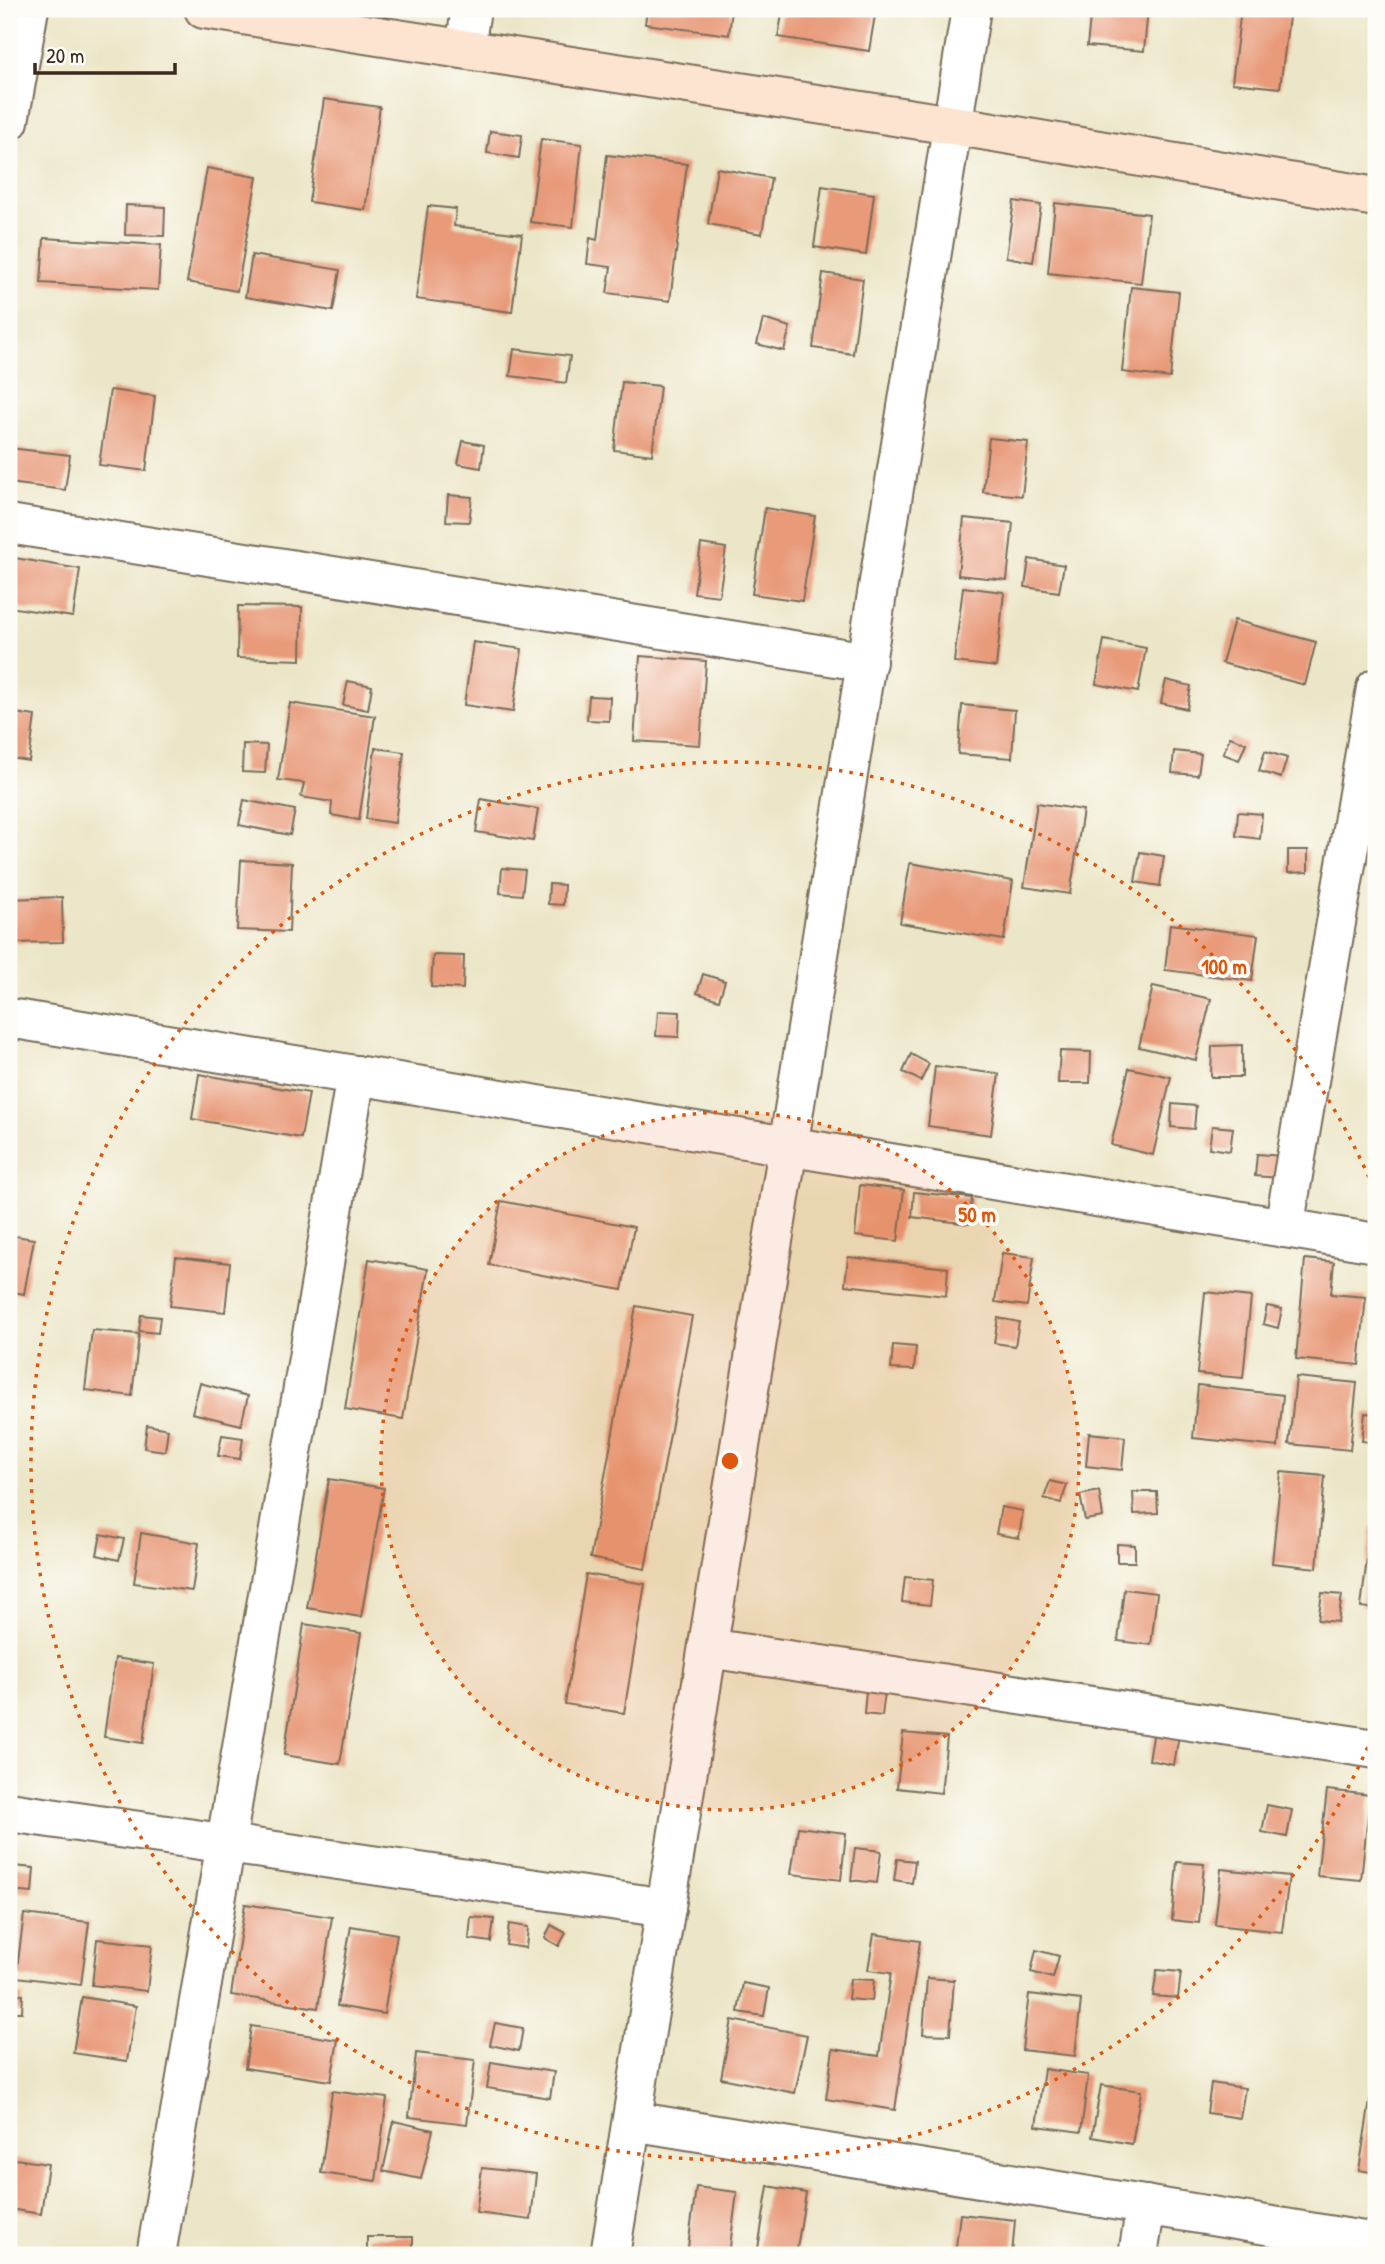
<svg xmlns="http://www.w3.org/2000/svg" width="1385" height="2264" viewBox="0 0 1385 2264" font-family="'Patrick Hand',sans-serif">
<rect width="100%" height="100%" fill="#fdfcf7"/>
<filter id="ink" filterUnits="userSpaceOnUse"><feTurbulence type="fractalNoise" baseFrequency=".0143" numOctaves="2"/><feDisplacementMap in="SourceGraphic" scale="14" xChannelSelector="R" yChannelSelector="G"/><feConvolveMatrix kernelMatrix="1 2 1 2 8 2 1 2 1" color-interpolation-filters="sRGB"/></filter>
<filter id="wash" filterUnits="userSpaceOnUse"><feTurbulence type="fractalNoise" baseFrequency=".00686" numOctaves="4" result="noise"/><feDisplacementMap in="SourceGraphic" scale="28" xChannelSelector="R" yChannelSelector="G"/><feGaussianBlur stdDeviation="1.57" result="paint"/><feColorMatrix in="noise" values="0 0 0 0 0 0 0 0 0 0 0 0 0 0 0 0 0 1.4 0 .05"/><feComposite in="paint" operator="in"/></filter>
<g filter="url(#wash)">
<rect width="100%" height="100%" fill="#ece6c8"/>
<g id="blocks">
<!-- building -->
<g fill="#e89a79">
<polygon points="647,9 732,9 729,35 645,24"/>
<polygon points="783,9 876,9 869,51 778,37"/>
<polygon points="1091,9 1148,9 1144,51 1087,46"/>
<polygon points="1170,9 1218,9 1217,15"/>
<polygon points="1241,9 1290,9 1280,88 1232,83"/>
<polygon points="324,99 380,107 365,210 309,202"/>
<polygon points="490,131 522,135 519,158 487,153"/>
<polygon points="541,139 582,144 573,227 530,222"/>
<polygon points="607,155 687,164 670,301 607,293 611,267 587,264 590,238 597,240"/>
<polygon points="207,168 257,177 237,291 187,282"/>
<polygon points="717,168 771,178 762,234 708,224"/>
<polygon points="822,186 874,194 866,255 814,247"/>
<polygon points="1014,201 1041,205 1033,262 1006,257"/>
<polygon points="1055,203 1149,214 1141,283 1048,273"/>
<polygon points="126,205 165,207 164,236 125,235"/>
<polygon points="428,206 456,209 454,226 522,234 512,312 416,299"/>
<polygon points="44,238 161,245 158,290 41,283"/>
<polygon points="252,255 340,270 333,311 245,297"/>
<polygon points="823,273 863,279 853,354 813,348"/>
<polygon points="1131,287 1179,292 1170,378 1122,372"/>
<polygon points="763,319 790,327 784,351 757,344"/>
<polygon points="514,349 570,356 566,383 510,376"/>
<polygon points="622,382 660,386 652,455 614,450"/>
<polygon points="110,390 155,396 146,471 99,465"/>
<polygon points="989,438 1028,442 1022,496 983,492"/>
<polygon points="463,441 484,445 481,468 458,464"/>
<polygon points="9,448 70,455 65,490 9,483"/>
<polygon points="448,495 472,497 469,522 446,521"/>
<polygon points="765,508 815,516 802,601 752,594"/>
<polygon points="964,518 1013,523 1007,580 958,575"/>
<polygon points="701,544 726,548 719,596 694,593"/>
<polygon points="9,557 80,569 73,617 9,607"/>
<polygon points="1029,559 1064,565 1059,592 1025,587"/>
<polygon points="963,587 1004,592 996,667 954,662"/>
<polygon points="238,606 302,607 301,660 237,658"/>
<polygon points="1234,620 1316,642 1305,685 1222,663"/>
<polygon points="1104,640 1146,648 1138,692 1096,684"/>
<polygon points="473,642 522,649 513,712 464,705"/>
<polygon points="640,656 706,661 700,745 634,741"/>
<polygon points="1166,680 1191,686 1187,709 1161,703"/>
<polygon points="348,681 372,686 368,710 343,705"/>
<polygon points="589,696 610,697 609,721 587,720"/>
<polygon points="290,703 375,716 359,820 331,815 332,802 301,797 304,783 278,780"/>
<polygon points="962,705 1015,710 1012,758 958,754"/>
<polygon points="9,712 35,716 29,761 9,758"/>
<polygon points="1230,737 1246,743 1239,760 1223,754"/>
<polygon points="243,744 267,745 265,773 242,772"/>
<polygon points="375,748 404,752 395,823 366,819"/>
<polygon points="1174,751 1201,754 1198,775 1172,773"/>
<polygon points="1265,751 1287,758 1281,778 1259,771"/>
<polygon points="481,799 538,809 533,841 476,832"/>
<polygon points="244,800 295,810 290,835 239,825"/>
<polygon points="1037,803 1083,810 1070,894 1024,887"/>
<polygon points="1238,812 1262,814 1260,839 1236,836"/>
<polygon points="1288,850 1308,850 1308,872 1288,873"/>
<polygon points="1140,852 1164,856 1160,886 1135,882"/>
<polygon points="241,860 292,863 289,932 237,930"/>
<polygon points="910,863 1013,881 1004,940 900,923"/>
<polygon points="502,868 525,870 522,895 500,893"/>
<polygon points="549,884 564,885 563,905 548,904"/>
<polygon points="62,897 63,942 9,943 9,899"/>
<polygon points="1170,924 1258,935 1252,981 1165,970"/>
<polygon points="433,955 464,956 463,989 431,987"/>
<polygon points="703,974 725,981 719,1000 697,993"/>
<polygon points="1153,986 1211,999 1196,1060 1139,1047"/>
<polygon points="658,1011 680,1012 679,1037 656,1036"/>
<polygon points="1242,1045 1242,1077 1211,1077 1212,1046"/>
<polygon points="1060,1051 1091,1052 1090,1083 1058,1083"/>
<polygon points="911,1054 929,1064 921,1081 903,1072"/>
<polygon points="935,1066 999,1074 991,1135 928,1126"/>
<polygon points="1129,1068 1171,1077 1153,1155 1111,1145"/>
<polygon points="199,1074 309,1093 301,1138 192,1119"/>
<polygon points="1172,1104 1196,1106 1194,1129 1171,1127"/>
<polygon points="1212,1126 1233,1128 1230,1151 1209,1148"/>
<polygon points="1257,1154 1283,1156 1280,1178 1255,1176"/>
<polygon points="860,1185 904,1190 898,1241 855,1236"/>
<polygon points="914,1192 972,1198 969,1224 912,1217"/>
<polygon points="501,1201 634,1227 622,1290 489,1265"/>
<polygon points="9,1235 34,1239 24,1294 9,1291"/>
<polygon points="1002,1253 1034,1257 1027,1306 995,1302"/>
<polygon points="176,1257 230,1263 225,1312 170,1306"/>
<polygon points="848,1257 948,1268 946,1296 845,1285"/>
<polygon points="369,1259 428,1269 403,1419 345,1409"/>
<polygon points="1305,1259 1334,1262 1331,1294 1366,1297 1359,1365 1296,1359"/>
<polygon points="1205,1292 1251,1297 1243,1378 1197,1374"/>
<polygon points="636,1306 692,1316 645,1569 590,1558"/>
<polygon points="1267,1306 1282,1309 1278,1328 1263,1324"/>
<polygon points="141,1315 160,1317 158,1333 139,1331"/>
<polygon points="998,1318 1019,1322 1015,1346 994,1343"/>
<polygon points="92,1330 139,1334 132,1396 85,1390"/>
<polygon points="893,1345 916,1347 914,1370 891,1369"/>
<polygon points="1296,1377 1357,1383 1350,1450 1289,1444"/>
<polygon points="200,1383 248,1396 241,1425 192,1413"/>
<polygon points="1198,1385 1283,1395 1278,1447 1193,1438"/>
<polygon points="1365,1413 1376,1414 1376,1443 1362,1441"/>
<polygon points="147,1425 168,1429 165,1451 144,1448"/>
<polygon points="1089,1433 1125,1437 1122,1470 1086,1466"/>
<polygon points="222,1435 243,1438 240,1459 218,1456"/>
<polygon points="1281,1472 1325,1476 1317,1568 1272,1563"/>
<polygon points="329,1479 384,1488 361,1617 307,1608"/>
<polygon points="1050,1481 1067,1485 1061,1503 1044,1498"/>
<polygon points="1099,1491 1103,1517 1085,1520 1080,1495"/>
<polygon points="1133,1492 1157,1492 1158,1513 1134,1514"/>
<polygon points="1001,1507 1023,1511 1019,1538 996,1534"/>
<polygon points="1371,1527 1376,1528 1376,1609 1361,1607"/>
<polygon points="141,1533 199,1543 192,1591 134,1583"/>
<polygon points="101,1534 124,1539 119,1560 97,1555"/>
<polygon points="1117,1544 1135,1545 1135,1562 1117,1562"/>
<polygon points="586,1574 645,1584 624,1713 565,1704"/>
<polygon points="905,1577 933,1580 930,1605 902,1602"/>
<polygon points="1124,1589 1157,1593 1151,1645 1118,1641"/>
<polygon points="1322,1593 1342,1595 1338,1622 1318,1620"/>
<polygon points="304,1624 361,1633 340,1764 284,1755"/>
<polygon points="115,1658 154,1664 143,1743 104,1737"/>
<polygon points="866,1690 885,1692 882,1716 864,1714"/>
<polygon points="1154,1731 1179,1735 1174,1765 1149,1760"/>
<polygon points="903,1733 947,1737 941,1793 897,1788"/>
<polygon points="1327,1790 1370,1795 1361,1880 1317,1876"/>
<polygon points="1267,1805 1292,1810 1287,1837 1262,1832"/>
<polygon points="798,1827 846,1833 841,1880 791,1874"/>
<polygon points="855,1848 881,1851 877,1883 851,1880"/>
<polygon points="897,1859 915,1861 912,1883 894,1880"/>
<polygon points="1177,1862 1204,1864 1199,1923 1172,1920"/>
<polygon points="13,1866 34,1868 32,1893 11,1891"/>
<polygon points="1221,1869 1289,1876 1282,1932 1215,1925"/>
<polygon points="245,1904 332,1917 318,2008 231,1995"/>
<polygon points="24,1914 89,1922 81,1985 16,1977"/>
<polygon points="471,1917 494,1919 491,1942 469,1939"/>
<polygon points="509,1924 528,1927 526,1948 506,1945"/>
<polygon points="551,1925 566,1933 559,1946 545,1938"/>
<polygon points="351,1926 397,1934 384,2014 337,2006"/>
<polygon points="874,1934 920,1941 895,2110 826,2099 833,2049 879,2056 891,1973 868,1970"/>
<polygon points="97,1939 152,1945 147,1991 92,1985"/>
<polygon points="1036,1950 1059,1956 1053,1978 1031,1972"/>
<polygon points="1157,1970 1181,1972 1178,1998 1153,1996"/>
<polygon points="927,1978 954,1980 950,2035 923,2034"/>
<polygon points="850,1979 874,1980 872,2001 848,1999"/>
<polygon points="743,1983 769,1988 764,2016 738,2012"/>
<polygon points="9,1994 23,1995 22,2012 9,2012"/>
<polygon points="1029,1994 1081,2000 1075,2056 1022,2050"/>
<polygon points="82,1997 136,2006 127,2061 73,2053"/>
<polygon points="732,2020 807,2035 795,2093 721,2078"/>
<polygon points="495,2023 523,2028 519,2051 490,2045"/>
<polygon points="251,2026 338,2040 331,2081 245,2068"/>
<polygon points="416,2053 475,2060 467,2124 409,2117"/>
<polygon points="491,2062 554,2072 550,2098 487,2088"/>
<polygon points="1044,2069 1088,2075 1081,2132 1036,2126"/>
<polygon points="1211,2083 1245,2088 1240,2118 1207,2113"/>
<polygon points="1101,2085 1141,2091 1132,2144 1092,2137"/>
<polygon points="1372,2088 1376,2089 1376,2173 1359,2170"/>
<polygon points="332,2091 387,2098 376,2181 321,2173"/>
<polygon points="394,2121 433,2130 421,2179 383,2171"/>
<polygon points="9,2158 48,2164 41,2214 9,2209"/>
<polygon points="482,2168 536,2174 531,2220 476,2213"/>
<polygon points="768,2186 806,2193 796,2255 757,2255"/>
<polygon points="696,2187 737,2192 729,2255 687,2255"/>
<polygon points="960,2214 1015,2220 1012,2255 955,2255"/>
<rect x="367" y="2237" width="46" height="18"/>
</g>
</g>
</g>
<g filter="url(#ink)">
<use href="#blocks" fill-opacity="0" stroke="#796c5a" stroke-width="2"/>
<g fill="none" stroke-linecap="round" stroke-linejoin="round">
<defs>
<g id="minor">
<polyline points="465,49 471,9"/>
<polyline points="9,121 29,9"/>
<polyline points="9,524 867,662"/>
<polyline points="9,1018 1376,1243"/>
<polyline points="1284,1228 1376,688"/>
<polyline points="708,1648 1376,1749"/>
<polyline points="9,1812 666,1908"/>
<polyline points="632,2121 1376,2243"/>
<polyline points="156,2255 356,1075"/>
<polyline points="610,2255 971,9"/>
<polyline points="1138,2255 1146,2205"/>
</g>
<polyline id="secondary" points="204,9 952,125 1376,197"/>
</defs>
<!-- minor casing -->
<use href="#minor" stroke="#796c5a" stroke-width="42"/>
<!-- secondary casing -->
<use href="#secondary" stroke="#796c5a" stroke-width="42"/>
<!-- minor -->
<use href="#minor" stroke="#fff" stroke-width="38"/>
<!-- secondary -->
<use href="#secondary" stroke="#fde4d0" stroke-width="38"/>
</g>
</g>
<!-- distance rings -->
<circle cx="730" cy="1461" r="349" fill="#df570d" fill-opacity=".12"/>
<g fill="none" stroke="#df570d" stroke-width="3.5" stroke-dasharray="3.5 7">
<circle cx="730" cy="1461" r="349"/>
<path d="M1376 1728A699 699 0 1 1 1376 1194"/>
</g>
<circle cx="730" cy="1461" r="10" fill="#df570d" stroke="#fdfcf7" stroke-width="3.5"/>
<g font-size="21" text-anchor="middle" font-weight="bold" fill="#df570d" stroke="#fdfcf7" stroke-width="7" stroke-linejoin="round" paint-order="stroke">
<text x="1224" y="974">100 m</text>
<text x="977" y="1222">50 m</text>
</g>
<!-- margin -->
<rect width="1385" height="2264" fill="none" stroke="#fdfcf7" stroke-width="35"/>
<!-- scale -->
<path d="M35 63v10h140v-10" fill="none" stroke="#3b2a1e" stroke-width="3.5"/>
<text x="46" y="63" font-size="21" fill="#3b2a1e" stroke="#fdfcf7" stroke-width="5" paint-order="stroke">20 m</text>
</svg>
